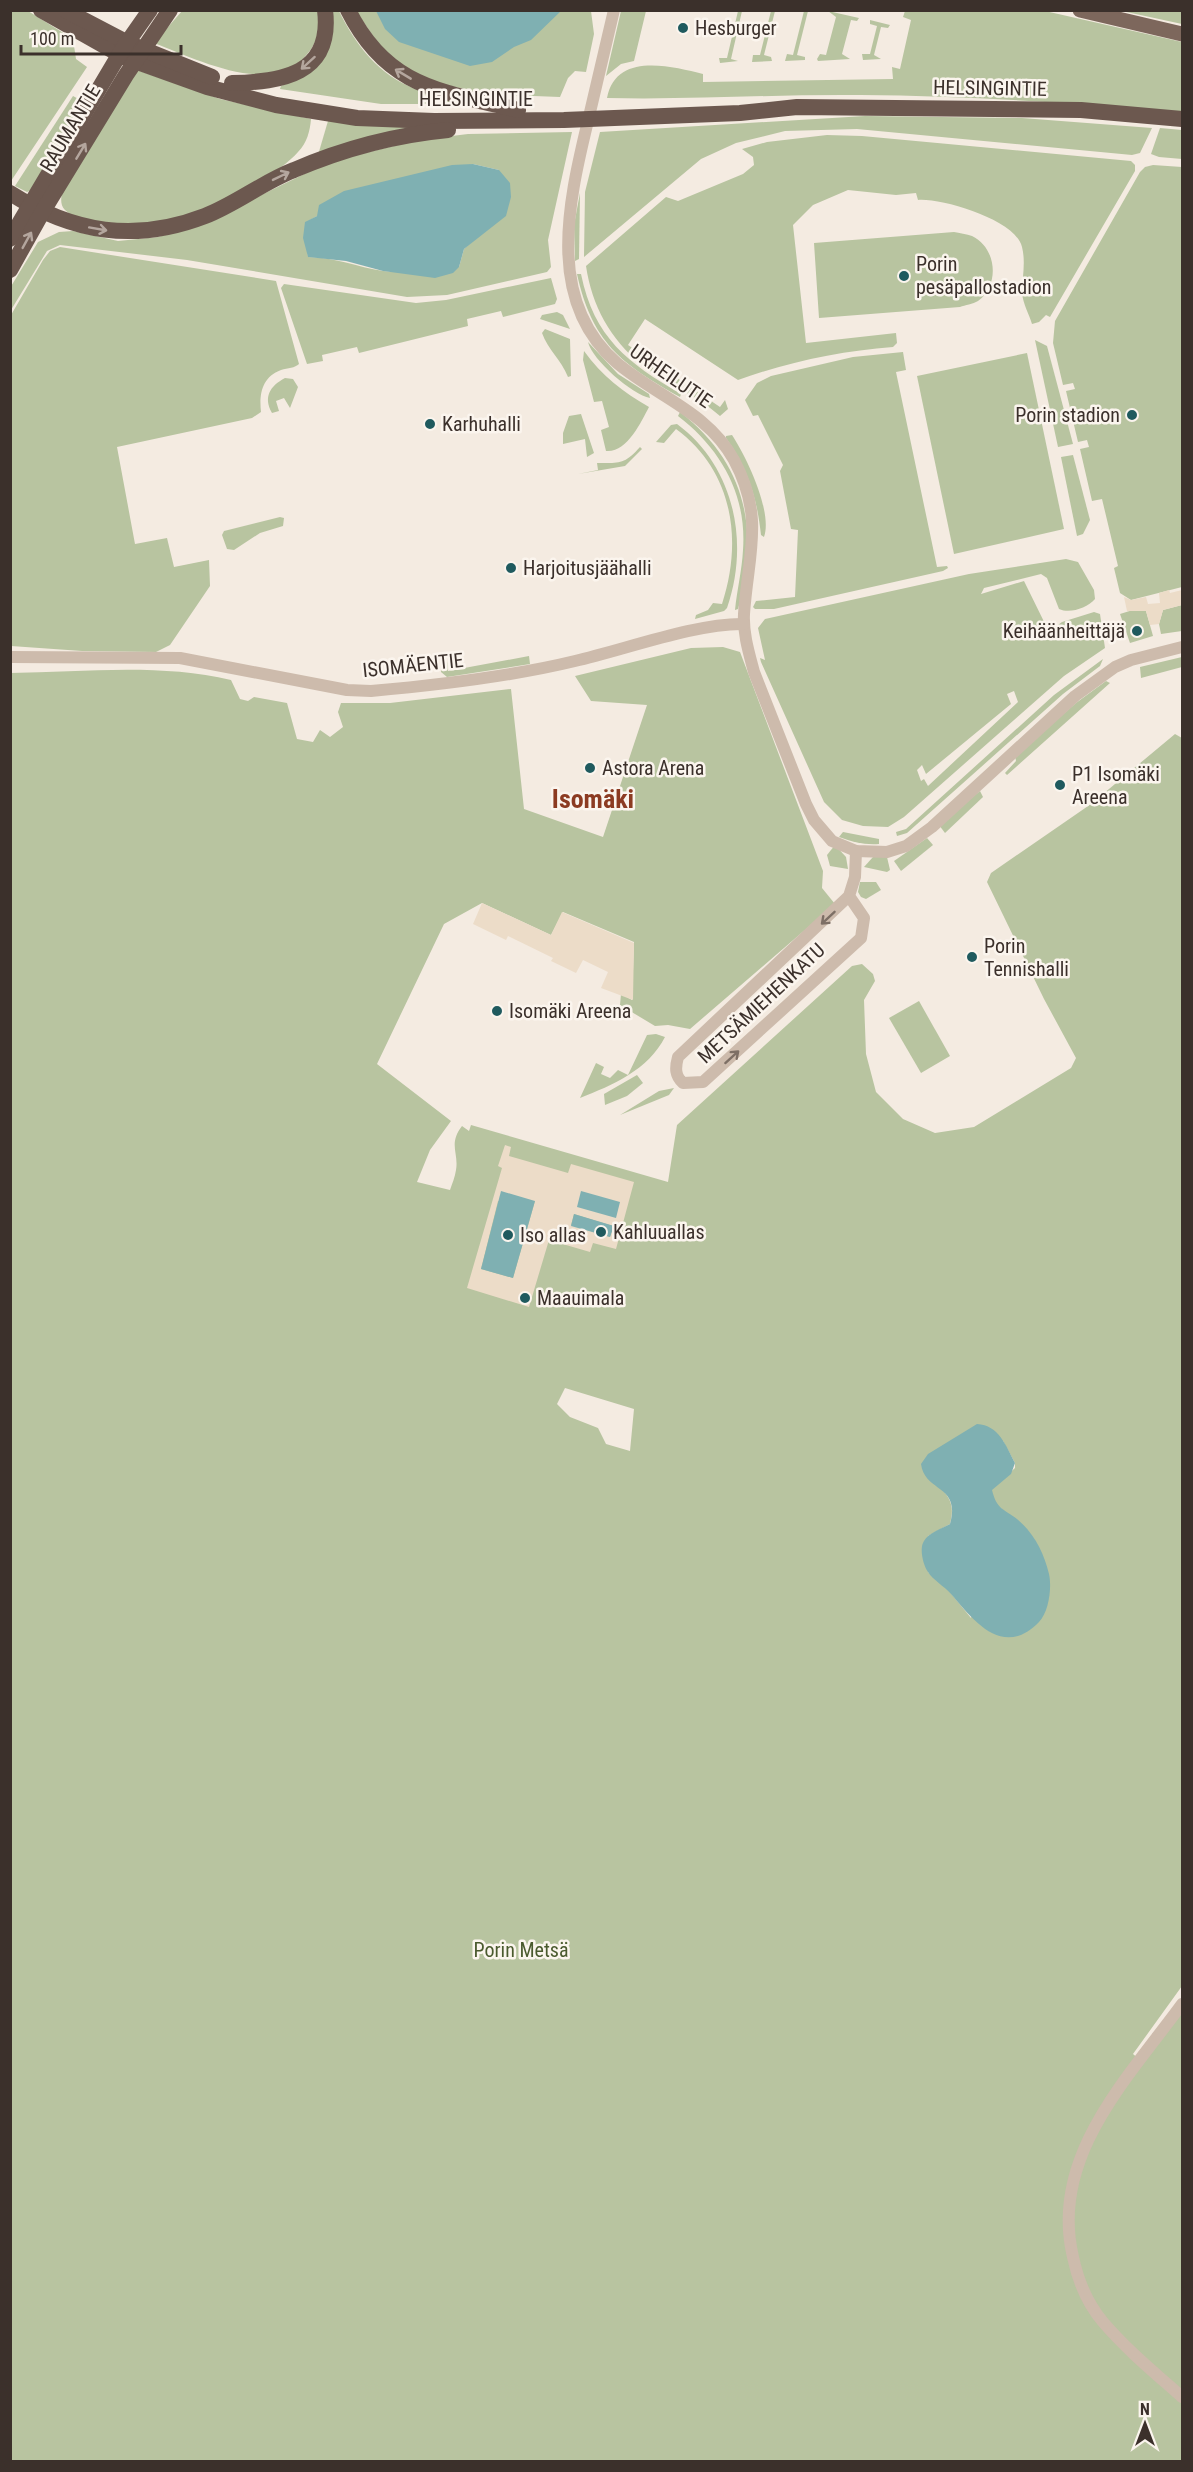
<svg xmlns="http://www.w3.org/2000/svg" width="1193" height="2472" viewBox="0 0 1193 2472" font-family="'Roboto Condensed',sans-serif">
<rect width="100%" height="100%" fill="#f4ebe1"/>
<!-- green -->
<g fill="#b8c4a0" fill-rule="evenodd">
<polygon points="10,11 28,11 73,39 76,59 87,67 11,181"/>
<path d="M182,11H318C321,27 318,41 308,53C273,99 197,59 154,43Z"/>
<path d="M332,11H339C355,44 379,76 416,89C428,93 450,96 459,104H381L280,89L281,86L304,76Z"/>
<polygon points="356,11 591,11 594,34 586,72 575,71 568,78 560,97 483,94 423,79 388,58"/>
<polygon points="621,11 646,11 634,61 621,64 606,76"/>
<polygon points="738,11 742,11 731,59 738,61 720,63 719,58 727,58"/>
<polygon points="771,11 775,11 764,55 771,57 772,61 752,62 753,55 760,55"/>
<polygon points="804,11 817,11 808,11 797,55 805,57 805,60 785,61 787,54 793,55"/>
<polygon points="828,11 859,18 857,21 851,20 842,54 850,59 818,61 817,59 820,54 826,55 836,17"/>
<path d="M905,11H1045L1182,42V112C1075,103 969,96 861,95C776,94 692,100 607,98C616,52 670,66 703,74V82L893,79L892,67L900,69L911,20L903,17Z"/>
<polygon points="1122,11 1182,11 1182,24"/>
<polygon points="870,20 890,25 888,28 881,27 874,55 881,59 863,60 862,54 870,54 877,26 870,24"/>
<path d="M137,70L220,99L311,119C310,131 307,143 298,152C277,177 200,215 168,221C147,225 80,226 65,210C60,205 61,198 62,192Z"/>
<polygon points="73,96 84,102 32,190 27,192 15,186"/>
<polygon points="865,116 1022,118 1152,128 1140,153 1132,155 857,129 785,131 736,143 701,159 584,257 585,192 600,132"/>
<polygon points="328,121 421,127 318,155"/>
<polygon points="1160,128 1182,130 1182,159 1159,157 1151,154"/>
<path d="M572,132L548,240L551,267L547,272L447,295L407,297L187,260L60,245L47,251L11,310L10,288L38,242L59,232L73,231L118,241L158,237L200,225L331,161L419,140L468,134ZM473,164L499,170L476,238L464,249L459,267C434,269 408,274 383,271C357,267 335,257 308,257L305,223L317,216Z"/>
<path d="M827,135L862,136L1131,161L1135,165V171L1050,317L1046,315L1039,322L1032,324C1029,314 1023,304 1022,293C1022,278 1026,263 1022,247C1016,220 942,198 918,200L916,193L896,195L848,190L813,205L793,225L806,343L896,333L897,343L893,347C841,351 788,362 738,380L645,319L628,345L720,407L725,400L728,409L720,416C696,395 667,384 642,365C610,339 592,306 586,266L666,197L678,201L743,174L754,165L753,157L742,149L767,142Z"/>
<polygon points="1153,165 1182,167 1182,587 1131,600 1120,593 1114,568 1118,566 1102,499 1092,501 1080,449 1089,447 1087,440 1078,442 1066,391 1075,389 1073,383 1063,385 1053,343 1055,321 1140,172 1145,167"/>
<polygon points="580,193 579,259 575,261 574,225"/>
<path d="M954,232C959,233 967,234 972,236C997,248 1000,285 978,301C973,304 965,305 960,307L819,318L814,243Z"/>
<path d="M60,247L276,281L299,364C295,368 288,368 281,370C262,377 259,394 261,412L252,418L117,447L135,544L167,538L174,567L209,560L210,586L170,645L156,652L82,651L11,646V315L43,260L50,251Z"/>
<path d="M577,274H581C594,338 628,363 681,394L680,397C621,364 592,342 577,274Z"/>
<polygon points="551,278 557,299 555,304 503,317 501,311 467,319 468,326 359,353 357,347 322,355 323,361 307,364 281,288 284,284 416,303 446,300"/>
<polygon points="557,312 563,315 570,329 540,319 542,315"/>
<path d="M545,329L570,339L571,376L568,377C561,359 548,350 542,333Z"/>
<polygon points="1035,340 1047,346 1073,444 1058,447"/>
<path d="M588,342L618,374L649,394L650,398C633,395 592,360 588,342Z"/>
<path d="M584,351C602,376 623,392 649,407C641,422 627,453 606,451L601,430L609,427L602,401L594,402L583,360Z"/>
<polygon points="903,352 906,370 896,372 937,567 947,566 948,568 943,571 774,609 755,609 753,607 756,601 795,597 798,530 791,529 780,471 783,465 758,415 753,416 745,400 757,383 771,376 853,357"/>
<polygon points="1027,353 1064,529 954,554 917,376"/>
<path d="M285,378L293,379L298,387L290,408L284,398L276,401L279,411L272,413C263,397 270,386 285,378Z"/>
<path d="M680,412C746,463 760,531 738,609L735,610C737,590 742,570 743,550C747,495 721,449 678,416Z"/>
<polygon points="581,414 594,453 587,457 585,439 563,444 563,433 569,416"/>
<path d="M677,424C734,466 750,542 727,608L724,611L695,619L696,615L708,610L713,603L722,604C743,540 733,471 676,429L664,443L656,442L671,425Z"/>
<path d="M732,435C746,456 773,512 764,537L761,535C757,498 748,469 726,438V436Z"/>
<path d="M640,447L642,449L625,466L578,474L598,470L597,463C619,463 624,465 640,447Z"/>
<polygon points="1073,455 1090,520 1083,534 1077,536 1061,457"/>
<polygon points="280,517 284,518 283,526 260,533 234,550 227,549 222,535 224,531"/>
<path d="M1066,559L1078,562L1094,590L1095,599C1087,608 1070,614 1059,609L1047,578L1041,574L984,588L981,594L1024,581L1053,640L1055,627L1062,622L1094,612L1100,614L1105,648L1064,676L904,817L888,827L863,826L842,820L824,802L761,662L760,658L765,660L758,628L765,619L969,574ZM1014,691L1018,702L928,786L924,779L921,781L917,770L922,765L926,774L1011,704L1007,694Z"/>
<polygon points="1182,605 1182,631 1161,634 1159,624 1163,610"/>
<polygon points="1136,609 1146,611 1153,636 1130,643 1120,614"/>
<path d="M723,647L740,652L823,871L822,888L835,904L690,1029L668,1025L655,1026L620,1005L621,994L632,1000L634,942L563,912L551,935L482,903L444,924L377,1064L451,1121L430,1150L417,1182L450,1190C452,1184 455,1177 456,1170C459,1153 448,1144 462,1126L469,1131L471,1125L668,1182L677,1125L852,966L862,964L873,974L875,981L864,1000L866,1054L876,1092L903,1119L935,1133L974,1127L1071,1068L1076,1058L1044,999L987,882L991,873L1091,804L1175,734L1182,738V1986L1133,2054L1140,2060L1182,2003V2461H11L10,673C83,672 160,663 231,680L240,699L248,701L254,697L287,703L297,739L313,742L320,730L330,737L343,727L338,712L341,703H390L511,689L524,809L603,837L647,705L591,701L575,676L691,648ZM565,1388L634,1409L630,1451L606,1444L598,1428L570,1417L557,1404ZM1003,1441L1015,1463V1468L991,1490L995,1504L1003,1510L971,1618L949,1591L928,1572V1536L950,1524C954,1508 952,1500 941,1488Z"/>
<polygon points="529,656 530,664 447,677 441,672 441,667 447,662 448,671"/>
<polygon points="1182,657 1182,667 1141,678 1140,667"/>
<polygon points="1103,659 1100,666 1063,694 907,833 897,836 896,832 906,829 1054,695"/>
<polygon points="1106,681 1110,683 1007,775 1005,773 1016,761 1015,756 1076,703"/>
<polygon points="980,791 983,797 945,833 939,825"/>
<path d="M843,832L879,839V844C864,845 853,842 839,837Z"/>
<polygon points="927,838 933,845 901,871 894,861"/>
<polygon points="835,845 846,857 848,869 830,866 827,855"/>
<polygon points="873,857 887,857 890,870 887,872 864,867"/>
<polygon points="860,882 876,882 881,890 866,899 861,897 858,892"/>
<polygon points="919,1001 950,1056 921,1073 889,1018"/>
<path d="M656,1034L665,1037C648,1070 613,1085 580,1098L596,1063L604,1067L601,1074L610,1078L618,1070L628,1075L647,1035Z"/>
<polygon points="637,1075 643,1083 627,1096 605,1105 604,1094"/>
<polygon points="674,1088 669,1095 620,1115 659,1091"/>
</g>
<!-- plaza -->
<g fill="#ecdcc8" fill-rule="evenodd">
<polygon points="1169,590 1170,593 1182,590 1182,605 1163,610 1159,624 1150,625 1146,611 1127,611 1124,597 1131,600 1146,597 1148,604 1160,603 1159,593"/>
<polygon points="482,903 551,935 562,912 634,943 633,1000 601,988 608,972 583,960 576,973 551,961 553,958 508,936 506,940 473,924"/>
<path d="M505,1145L511,1147L509,1156L568,1173L571,1164L634,1182L616,1249L593,1243L590,1252L549,1240L529,1307L467,1288L502,1168L498,1166ZM498,1201H535L513,1278L481,1269ZM574,1214L613,1226L610,1237L571,1225Z"/>
</g>
<!-- water -->
<g fill="#7fb0b2">
<polygon points="376,11 561,11 531,40 514,47 492,62 470,66 399,42 385,29"/>
<polygon points="473,164 499,170 510,183 511,197 506,216 464,249 459,267 453,273 435,278 383,271 346,261 308,257 303,238 305,222 317,216 319,205 344,191 452,165"/>
<polygon points="501,1191 535,1201 513,1278 481,1269"/>
<polygon points="581,1191 620,1202 616,1218 577,1207"/>
<polygon points="574,1214 614,1226 610,1237 571,1226"/>
<path d="M977,1424C999,1425 1006,1446 1015,1463L1011,1474L992,1490C997,1510 1003,1508 1017,1519C1034,1533 1044,1553 1049,1574C1052,1587 1049,1612 1039,1622C1003,1659 974,1621 951,1594C944,1586 933,1580 928,1572C923,1565 919,1548 924,1541C928,1533 943,1528 950,1524C961,1484 925,1493 921,1464L928,1454Z"/>
</g>
<g fill="none" stroke-linecap="round" stroke-linejoin="round">
<!-- minor -->
<g stroke="#cdbbac" stroke-width="12">
<path d="M614,10C605,49 596,87 587,125C568,204 546,302 617,363C656,396 708,412 734,460C765,518 748,554 744,614C743,634 749,653 754,672L806,804L814,820L832,841L856,851L887,852L906,846L932,827L1075,696L1115,667L1131,660L1182,647"/>
<path d="M10,657L180,658L347,690L371,691C439,685 509,677 575,661C624,650 696,623 744,624"/>
<path d="M849,896L864,918L861,938L703,1082L683,1083C675,1076 675,1068 678,1057L849,896L855,877L856,851"/>
<path d="M1182,2004C1128,2078 1049,2157 1073,2257C1078,2281 1087,2303 1103,2322C1127,2350 1155,2373 1182,2397"/>
</g>
<!-- primary -->
<polyline stroke="#7d675c" stroke-width="15" points="1080,10 1182,34"/>
<!-- trunk -->
<g stroke="#6c584f" stroke-width="16">
<polyline points="41,10 126,58 207,87 276,105 357,118 434,121 564,120 740,113 797,107 1081,110 1182,119"/>
<polyline points="65,10 130,44 212,77"/>
<path d="M348,10C387,88 441,91 518,110"/>
<path d="M232,83C281,82 333,75 325,10"/>
<path d="M10,193C73,233 135,243 205,216C236,204 263,182 294,170C343,149 395,135 448,130"/>
<polyline points="10,239 122,50 150,10"/>
<polyline points="10,270 43,211 126,75 170,10"/>
</g>
</g>
<!-- one-way arrows -->
<defs><path id="oneway-shaft" d="M-6 0H5M1.5-3L5.5 0L1.5 3" fill="none" stroke-width="1.6" stroke-linecap="round" stroke-linejoin="round" transform="scale(1.5)"/></defs>
<g stroke="#b4a69e">
<use href="#oneway-shaft" transform="translate(308 63) rotate(138)"/>
<use href="#oneway-shaft" transform="translate(403 74) rotate(-149)"/>
<use href="#oneway-shaft" transform="translate(81 151) rotate(-59)"/>
<use href="#oneway-shaft" transform="translate(281 176) rotate(-26)"/>
<use href="#oneway-shaft" transform="translate(98 229) rotate(10)"/>
<use href="#oneway-shaft" transform="translate(27 240) rotate(-61)"/>
</g>
<g stroke="#7d6f65">
<use href="#oneway-shaft" transform="translate(828 918) rotate(137)"/>
<use href="#oneway-shaft" transform="translate(732 1057) rotate(-42)"/>
</g>
<!-- markers -->
<g fill="#1f5a5e" stroke="#fbf5ee" stroke-width="2">
<circle cx="683" cy="28" r="6"/>
<circle cx="904" cy="276" r="6"/>
<circle cx="1132" cy="415" r="6"/>
<circle cx="430" cy="424" r="6"/>
<circle cx="511" cy="568" r="6"/>
<circle cx="1137" cy="631" r="6"/>
<circle cx="590" cy="768" r="6"/>
<circle cx="1060" cy="785" r="6"/>
<circle cx="972" cy="957" r="6"/>
<circle cx="497" cy="1011" r="6"/>
<circle cx="601" cy="1232" r="6"/>
<circle cx="508" cy="1235" r="6"/>
<circle cx="525" cy="1298" r="6"/>
</g>
<g text-anchor="middle" stroke-width="5" stroke-linejoin="round" paint-order="stroke">
<!-- poi labels -->
<g font-size="20" fill="#3b302b" stroke="#fbf5ee" text-anchor="start">
<text x="695" y="35">Hesburger</text>
<text x="916" y="271">Porin<tspan x="916" dy="23">pesäpallostadion</tspan></text>
<text x="1120" y="422" text-anchor="end">Porin stadion</text>
<text x="442" y="431">Karhuhalli</text>
<text x="523" y="575">Harjoitusjäähalli</text>
<text x="1125" y="638" text-anchor="end">Keihäänheittäjä</text>
<text x="602" y="775">Astora Arena</text>
<text x="1072" y="781">P1 Isomäki<tspan x="1072" dy="23">Areena</tspan></text>
<text x="984" y="953">Porin<tspan x="984" dy="23">Tennishalli</tspan></text>
<text x="509" y="1018">Isomäki Areena</text>
<text x="613" y="1239">Kahluuallas</text>
<text x="520" y="1242">Iso allas</text>
<text x="537" y="1305">Maauimala</text>
</g>
<!-- street labels -->
<g font-size="20" fill="#3b302b" stroke="#fbf5ee">
<text transform="translate(990 88) rotate(1)" y="7">HELSINGINTIE</text>
<text x="476" y="106">HELSINGINTIE</text>
<text transform="translate(70 128) rotate(-59)" y="7">RAUMANTIE</text>
<text transform="translate(671 376) rotate(35)" y="7">URHEILUTIE</text>
<text transform="translate(413 665) rotate(-6)" y="7">ISOMÄENTIE</text>
<text transform="translate(761 1003) rotate(-43)" y="7">METSÄMIEHENKATU</text>
</g>
<!-- park labels -->
<g font-size="20" fill="#4a5a2e" stroke="#fbf5ee">
<text x="521" y="1957">Porin Metsä</text>
</g>
<!-- district labels -->
<g font-size="26" font-weight="bold" fill="#8c3b22" stroke="#fbf5ee">
<text x="593" y="808">Isomäki</text>
</g>
</g>
<!-- border -->
<rect width="1193" height="2472" fill="none" stroke="#3b302b" stroke-width="24"/>
<!-- north arrow -->
<g transform="translate(1145 2424)" stroke="#fbf5ee" stroke-width="4.5" paint-order="stroke">
<path d="M0-4.5L10 22L0 15L-10 22Z" fill="#3b302b"/>
<text y="-9" font-size="16" font-weight="bold" text-anchor="middle" fill="#3b302b">N</text>
</g>
<!-- scale -->
<path d="M21 45v9h160v-9" fill="none" stroke="#3b302b" stroke-width="3"/>
<text x="30" y="45" font-size="18" fill="#3b302b" stroke="#fbf5ee" stroke-width="4.5" paint-order="stroke">100 m</text>
</svg>
